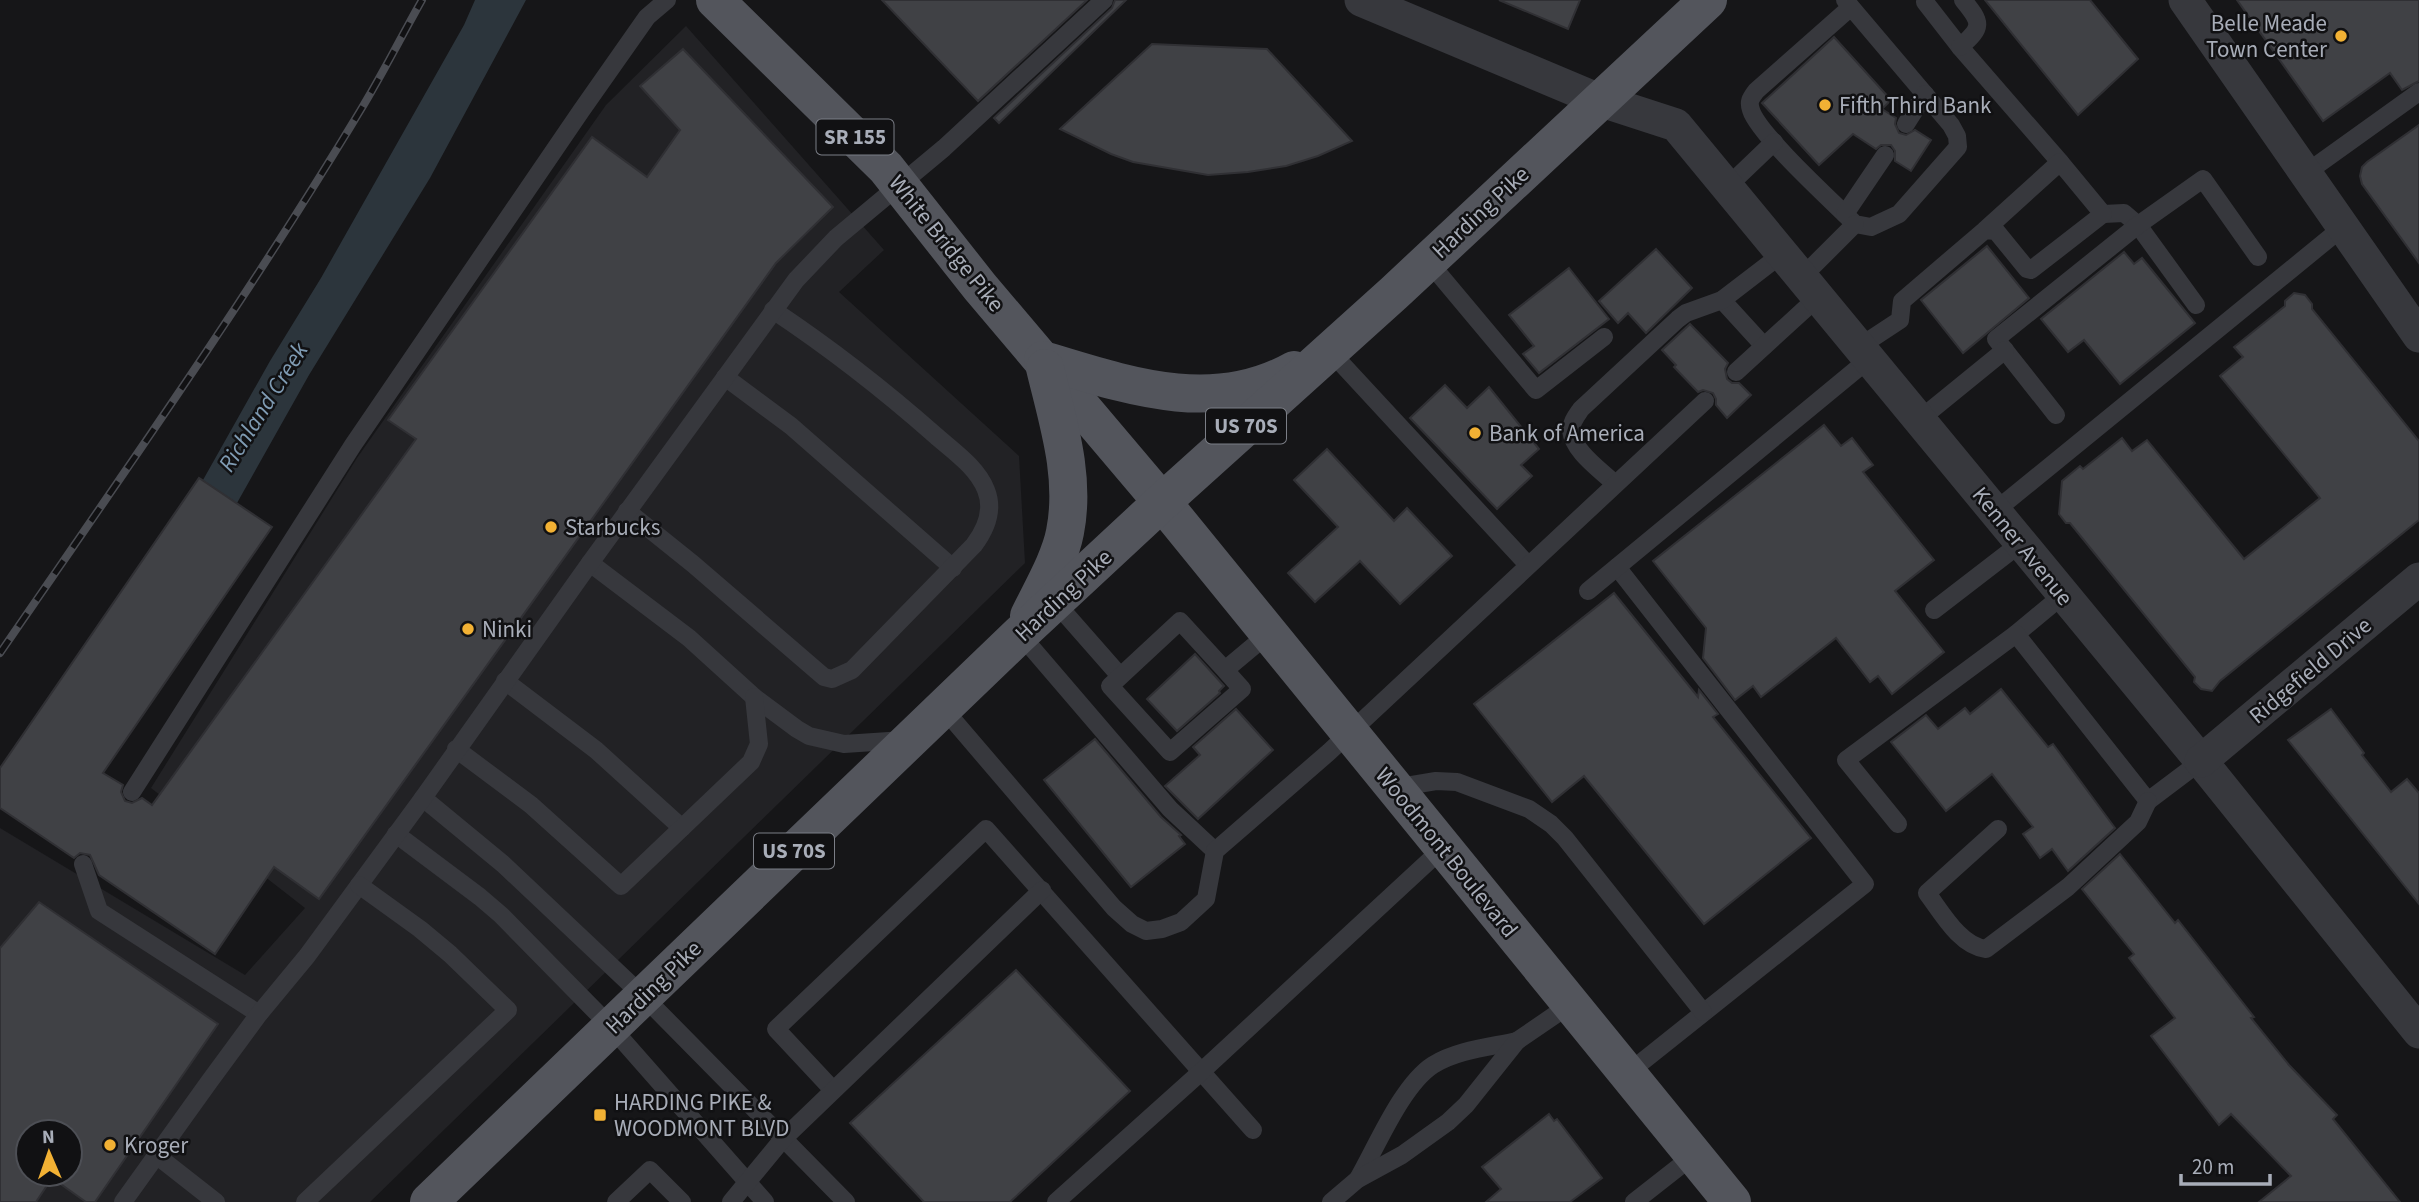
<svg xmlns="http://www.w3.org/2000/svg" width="2419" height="1202" viewBox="0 0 2419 1202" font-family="'Source Sans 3',sans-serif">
<rect width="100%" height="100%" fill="#161618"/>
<!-- built -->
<path fill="#222225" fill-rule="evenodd" d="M686,26L884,250L839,292L1019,456L1025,563L370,1202H0V828L245,975L305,908L151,788L357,458L606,105ZM28,1132H70V1174H28Z"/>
<!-- water -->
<polygon fill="#2c353c" points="475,0 526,0 430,178 309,375 237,503 203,480 270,361 321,278 464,25"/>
<!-- building -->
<g fill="#404145" stroke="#303034" stroke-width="2" fill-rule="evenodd">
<polygon points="882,0 1087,0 978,101"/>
<polygon points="1115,0 1126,0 999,123 994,118 1112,8"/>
<polygon points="1499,0 1580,0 1568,29"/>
<polygon points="1985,0 2090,0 2138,59 2078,115"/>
<polygon points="2237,0 2419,0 2419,81 2402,90 2390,73 2323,121"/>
<polygon points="1834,37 1891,100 1882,109 1896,118 1895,124 1899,133 1906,135 1915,130 1931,140 1911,171 1895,161 1895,151 1891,145 1881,145 1876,149 1853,134 1819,165 1762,103"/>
<polygon points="1152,44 1267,49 1352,141 1318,156 1286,166 1248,172 1208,175 1133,162 1111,154 1060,129"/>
<polygon points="683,49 833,207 776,263 319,899 274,867 215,954 99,875 90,855 80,853 74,858 0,808 0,768 199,478 272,527 103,773 123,785 121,792 125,801 132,803 142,798 152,805 416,439 388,420 592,137 647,177 680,130 640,86"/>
<polygon points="2419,125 2419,263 2362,184 2360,176 2362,167 2367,162"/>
<polygon points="1987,246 2029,298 1963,353 1921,300"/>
<polygon points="1656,249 1692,288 1646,333 1628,313 1618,323 1599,301"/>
<polygon points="2124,252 2134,264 2142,258 2195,323 2120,384 2084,340 2068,352 2041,319"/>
<polygon points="1569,268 1609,319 1539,373 1523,354 1534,346 1509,315"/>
<polygon points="2294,293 2305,295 2312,304 2312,309 2419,441 2419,520 2220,681 2212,691 2201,689 2194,682 2195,677 2070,523 2066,523 2059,514 2062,481 2080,466 2083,469 2122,438 2132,451 2147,440 2244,559 2320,498 2220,376 2243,357 2234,347 2285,306 2285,301"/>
<polygon points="1690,324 1728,363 1725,369 1727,379 1732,383 1739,383 1751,395 1727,418 1716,405 1716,399 1713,393 1703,390 1698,392 1674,367 1676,365 1662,350"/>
<polygon points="1445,385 1467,408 1489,387 1539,449 1521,465 1532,476 1497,509 1410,418"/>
<polygon points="1824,425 1841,446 1852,438 1873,465 1863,472 1934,560 1895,591 1944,652 1892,694 1878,676 1870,682 1836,638 1761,697 1753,686 1735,700 1703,658 1706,628 1653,561"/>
<polygon points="1327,449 1394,521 1407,508 1452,556 1400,604 1360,561 1315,602 1288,573 1338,527 1294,480"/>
<polygon points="1614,593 1698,697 1699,690 1718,714 1713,717 1811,838 1704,924 1584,776 1552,802 1474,704"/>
<polygon points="1195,654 1224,686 1219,691 1220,693 1177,731 1147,699"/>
<polygon points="2001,689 2048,747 2053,744 2115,828 2068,871 2052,849 2040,858 2023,834 2033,827 1992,774 1946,811 1891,742 1926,715 1938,729 1965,708 1970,714"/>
<polygon points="1236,709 1273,750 1198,819 1165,786 1200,755 1193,747"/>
<polygon points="2331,709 2364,753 2362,755 2391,792 2407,779 2419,793 2419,904 2288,740"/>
<polygon points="1095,739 1161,817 1181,835 1179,836 1185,844 1131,887 1044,780"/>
<polygon points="2120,854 2175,923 2178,920 2254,1017 2251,1018 2289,1065 2337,1115 2333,1119 2400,1202 2259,1202 2291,1176 2231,1114 2219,1125 2151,1036 2175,1018 2129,958 2134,954 2082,889"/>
<path d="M39,902L218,1024L95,1202H86L52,1178L36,1202H0V948ZM28,1132H70V1174H28Z"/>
<polygon points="1016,970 1130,1091 1010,1202 924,1202 850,1123"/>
<polygon points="1549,1114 1554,1121 1557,1119 1602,1178 1570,1202 1486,1202 1501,1189 1482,1167"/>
</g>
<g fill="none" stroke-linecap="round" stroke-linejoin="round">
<!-- service -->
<g stroke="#37383d" stroke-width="18">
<path d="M1845,0L1851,7L1951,125L1957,136L1958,147L1899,214L1871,227L1855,224C1834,203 1758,134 1751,110C1748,101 1751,98 1756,91L1851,7"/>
<polyline points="1925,2 1960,47 2060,162"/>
<path d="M1960,47C1983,27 1982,23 1963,0"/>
<polyline points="1906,124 1925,94"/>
<polyline points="2306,173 2419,92"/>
<polyline points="1727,187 1774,142"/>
<polyline points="1845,214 1885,155"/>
<polyline points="2103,214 2124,213 2138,225 2196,305"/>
<polyline points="1428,261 1536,390 1604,337"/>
<polyline points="1802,277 1855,224"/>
<polyline points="1722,300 1764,346"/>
<polyline points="1859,347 1900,320 1902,301 1985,230 1996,231 2027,269 2031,270 2103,214 2060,162 1985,230"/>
<polyline points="1329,350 1528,565"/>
<polyline points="1736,372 1818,297"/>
<polyline points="725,377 791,426 953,568"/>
<polyline points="2056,415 1996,339 2138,225 2203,179 2258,257"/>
<polyline points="1919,420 2005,350"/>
<path d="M1615,484C1601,470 1573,452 1571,430C1571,422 1577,415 1581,409L1678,319L1686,313L1722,300L1782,254"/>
<path d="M627,511L693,564L824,677L832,679L852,670L974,545C986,529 994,510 986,490C977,467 953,451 935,435C884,390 830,348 773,310"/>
<polyline points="1995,511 2343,227"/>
<polyline points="590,563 689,638 754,697 797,729 809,736 844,744 904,740"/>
<polyline points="1617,567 1865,884 1628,1073"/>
<polyline points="1588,591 1869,359"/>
<polyline points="1055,602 1120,676"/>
<polyline points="1934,610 2021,543"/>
<polyline points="1020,634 1170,809 1215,851"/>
<polyline points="2016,634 2063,595"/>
<polyline points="1225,670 1242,689 1170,752 1110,686 1180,621 1225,670 1268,634"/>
<polyline points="505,681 596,750 682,828"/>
<polyline points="943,708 1114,908 1132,924 1146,931 1162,929 1181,922 1206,899 1215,851 1329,752 1705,401"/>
<polyline points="456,749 531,805 621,886 751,762 759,744 754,697"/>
<polyline points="1394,788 1436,781 1457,782 1529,809 1551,824 1565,838 1703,1012"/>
<polyline points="132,792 353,445 581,111 647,17 667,0"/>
<polyline points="423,798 503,864 644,997 846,1202"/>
<polyline points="1898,824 1846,760 2016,634 2148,801 2201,761"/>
<path d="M1998,829L1927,893C1942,913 1960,946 1986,949L2068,887L2138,822L2148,801"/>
<polyline points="396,834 480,897 501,915 611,1027 765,1202"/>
<polyline points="83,864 99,911 259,1014"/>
<polyline points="833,1090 776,1029 986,829 1253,1130"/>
<polyline points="156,1155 216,1202"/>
<path d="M1358,1179C1377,1146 1402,1085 1433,1065C1457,1050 1490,1047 1517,1041"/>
<polyline points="123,1202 209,1082 259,1014 307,956 423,798 590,563 796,280 836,238 944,148 1104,0"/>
<polyline points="305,1202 508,1010 450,954 420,929 359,885"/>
<polyline points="616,1202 650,1170 682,1202"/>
<polyline points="731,1202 782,1140 1042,890"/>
<polyline points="1056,1202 1202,1071 1443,848"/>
<polyline points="1331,1202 1358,1179 1402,1155 1448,1122 1466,1105 1517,1041 1571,1004"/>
<polyline points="1634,1202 1694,1155"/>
</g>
<!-- minor -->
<g stroke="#37383d" stroke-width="33">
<polyline points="1361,0 1599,100 1676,125 2201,761 2419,1032"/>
<polyline points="2185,0 2419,336"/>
<polyline points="2201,761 2419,579"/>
</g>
<!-- primary -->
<g stroke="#53555c" stroke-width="38">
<polyline points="715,0 886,168 980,287 1162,502 1732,1202"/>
<path d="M1043,360C1126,385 1212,416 1294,370"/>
<path d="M1029,616C1041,591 1060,559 1065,532C1076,477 1058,422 1045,368"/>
<polyline points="429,1202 1020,634 1162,502 1394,293 1708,0"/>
</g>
<defs>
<path id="rail" d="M0,653C123,474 248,297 360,111C382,75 401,37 422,0"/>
</defs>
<!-- rail casing -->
<use href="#rail" stroke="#4a4c52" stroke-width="8"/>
<!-- rail -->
<use href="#rail" stroke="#111113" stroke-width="5" stroke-dasharray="16" stroke-linecap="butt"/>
</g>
<!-- markers -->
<g fill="#f2b134" stroke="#111113" stroke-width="2.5">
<circle cx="2341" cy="36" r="7"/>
<circle cx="1825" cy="105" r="7"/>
<circle cx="1475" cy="433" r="7"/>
<circle cx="551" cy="527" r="7"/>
<circle cx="468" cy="629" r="7"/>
<rect x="593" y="1108" width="14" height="14" rx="3.5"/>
<circle cx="110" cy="1145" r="7"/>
</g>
<g text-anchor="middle" stroke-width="5" stroke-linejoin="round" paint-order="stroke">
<!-- shield labels -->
<g fill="#111113" stroke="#7b7e86" stroke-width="2">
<rect x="816.5" y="119.5" width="77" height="35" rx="5"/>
<rect x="1206" y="408.5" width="80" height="35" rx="5"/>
<rect x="754" y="833.5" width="80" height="35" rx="5"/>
</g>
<g font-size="21" font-weight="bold" fill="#a8adb8">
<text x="855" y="144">SR 155</text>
<text x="1246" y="433">US 70S</text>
<text x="794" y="858">US 70S</text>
</g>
<!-- poi labels -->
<g font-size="23" fill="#a8adb8" stroke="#111113" text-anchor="start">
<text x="2327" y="31" text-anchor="end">Belle Meade<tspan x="2327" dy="26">Town Center</tspan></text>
<text x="1839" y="113">Fifth Third Bank</text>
<text x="1489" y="441">Bank of America</text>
<text x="565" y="535">Starbucks</text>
<text x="482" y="637">Ninki</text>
<text x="614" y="1110">HARDING PIKE &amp;<tspan x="614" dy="26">WOODMONT BLVD</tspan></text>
<text x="124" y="1153">Kroger</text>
</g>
<!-- street labels -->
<g font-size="23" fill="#a8adb8" stroke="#111113">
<text transform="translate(1480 212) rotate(-43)" y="8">Harding Pike</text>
<text transform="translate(947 243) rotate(51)" y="8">White Bridge Pike</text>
<text transform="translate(2023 546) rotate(51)" y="8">Kenner Avenue</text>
<text transform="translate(1063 595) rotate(-43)" y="8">Harding Pike</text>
<text transform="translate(2310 670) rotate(-40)" y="8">Ridgefield Drive</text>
<text transform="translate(1447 852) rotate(51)" y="8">Woodmont Boulevard</text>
<text transform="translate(653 987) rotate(-44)" y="8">Harding Pike</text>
</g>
<!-- water labels -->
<g font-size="24" font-style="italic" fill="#7f9bb3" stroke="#111113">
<text transform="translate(263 407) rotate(-58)" y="8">Richland Creek</text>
</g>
</g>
<!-- north arrow -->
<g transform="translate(49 1153) rotate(358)"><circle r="33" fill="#111113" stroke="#4d4f55" stroke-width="2"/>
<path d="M0-5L12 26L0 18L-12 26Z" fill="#f2b134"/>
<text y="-10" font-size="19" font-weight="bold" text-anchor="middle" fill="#a8adb8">N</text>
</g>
<!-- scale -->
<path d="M2181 1174v10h89v-10" fill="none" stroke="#a8adb8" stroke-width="3.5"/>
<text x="2192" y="1174" font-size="21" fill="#a8adb8" stroke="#111113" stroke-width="5" paint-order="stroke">20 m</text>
</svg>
